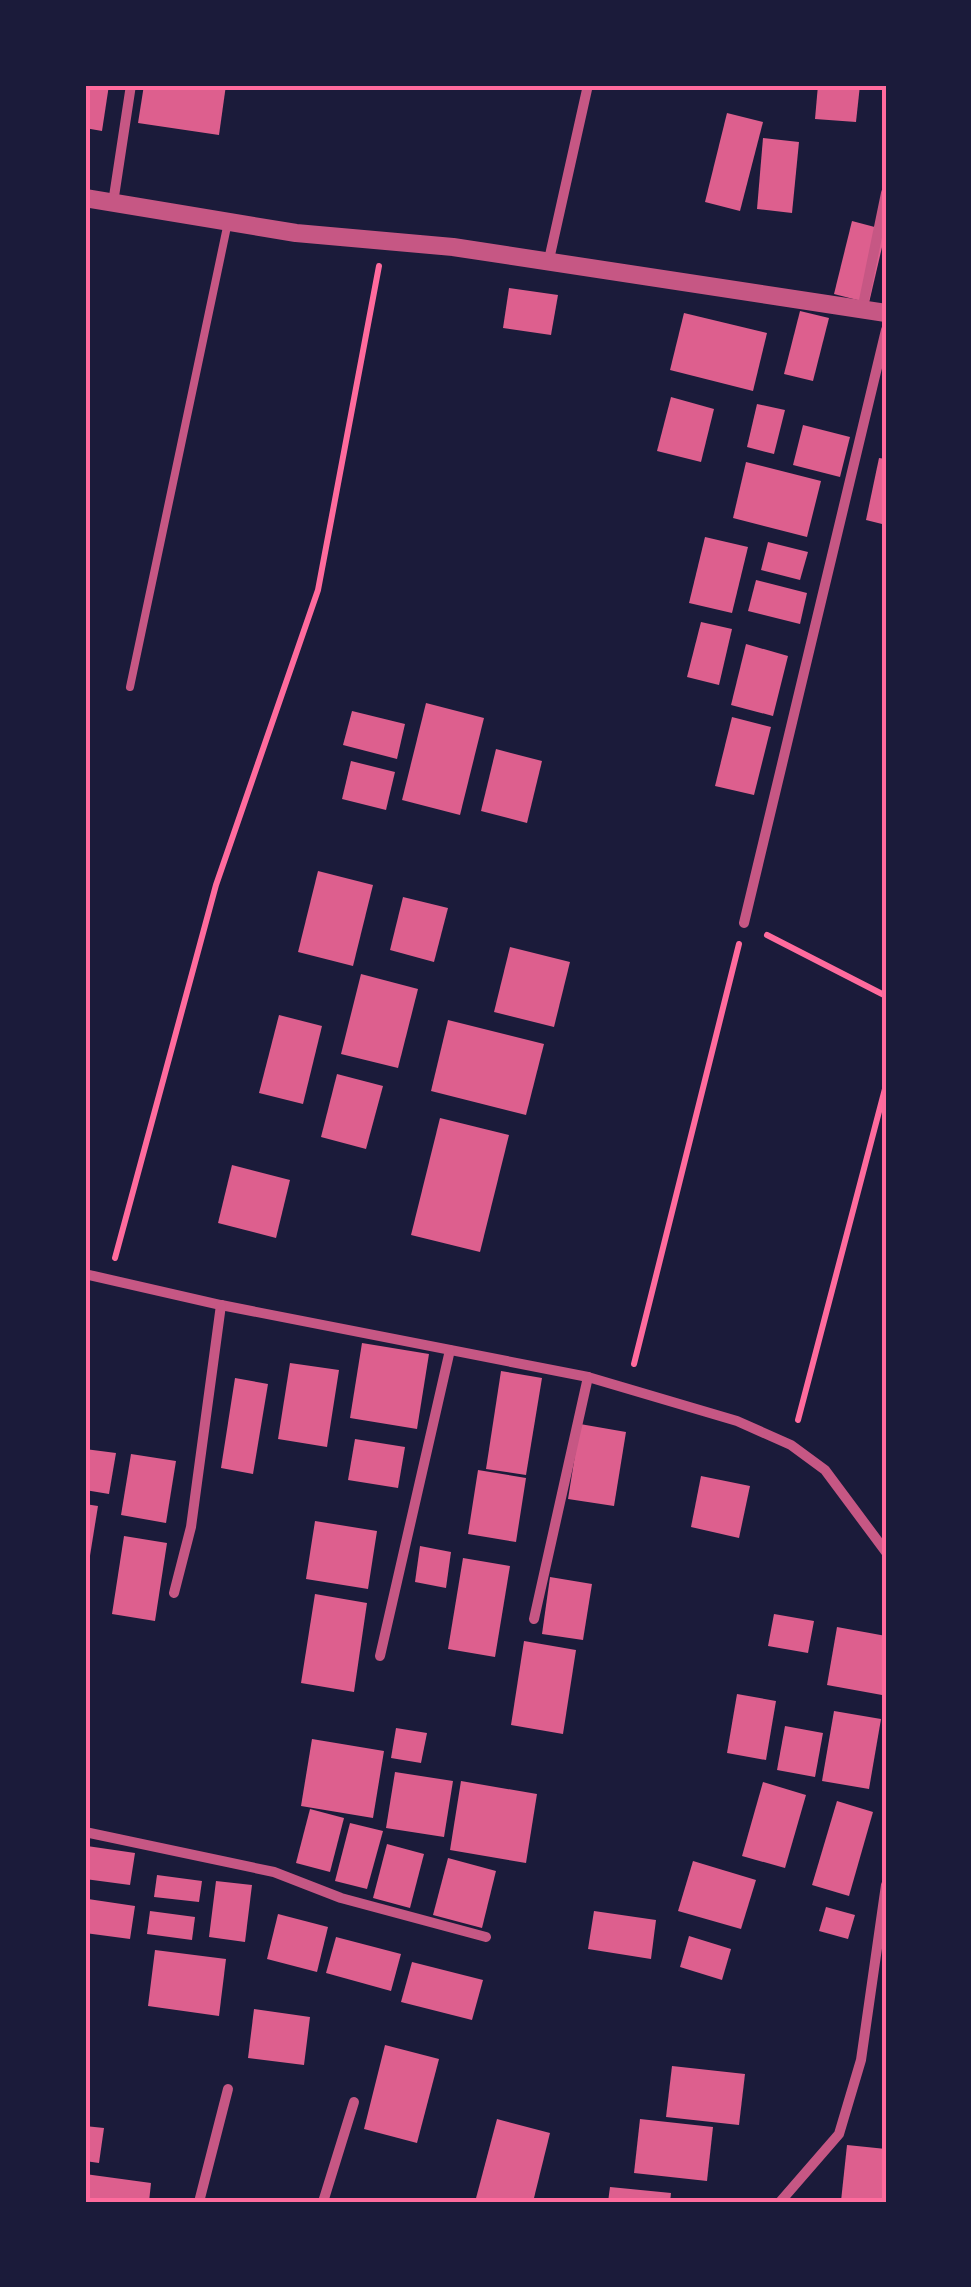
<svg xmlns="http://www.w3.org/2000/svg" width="971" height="2287" viewBox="0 0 971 2287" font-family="'Fira Sans Condensed',sans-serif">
<rect width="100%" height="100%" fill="#1b1b3a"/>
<!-- building -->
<g fill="#dd5f8e">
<polygon points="85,85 109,85 102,131 85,128"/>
<polygon points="144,85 226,85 219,135 138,123"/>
<polygon points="818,85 860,85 856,122 815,119"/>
<polygon points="727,113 763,122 740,211 705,202"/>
<polygon points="763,138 799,142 792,213 757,209"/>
<polygon points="852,221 886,230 869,303 834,294"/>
<polygon points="509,288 558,295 551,335 503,328"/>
<polygon points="800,311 829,318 813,381 784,374"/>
<polygon points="684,313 767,333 753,391 670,370"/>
<polygon points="671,397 714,409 701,462 657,451"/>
<polygon points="757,404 785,410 774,454 747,447"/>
<polygon points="803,425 850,437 840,477 793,465"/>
<polygon points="879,458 886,459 886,525 866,520"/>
<polygon points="746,462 821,481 807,537 733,518"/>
<polygon points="705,537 748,547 732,613 689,603"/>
<polygon points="768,542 808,552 800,580 761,570"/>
<polygon points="756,580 807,593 800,624 748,611"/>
<polygon points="701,622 732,629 719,685 687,677"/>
<polygon points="746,644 788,656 773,716 731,705"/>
<polygon points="426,703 484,718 460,815 402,800"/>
<polygon points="352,711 405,724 397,759 343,745"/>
<polygon points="732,717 771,727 754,795 715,786"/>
<polygon points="496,749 542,761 527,823 481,811"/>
<polygon points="351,761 395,772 386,810 342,799"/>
<polygon points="318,871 373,885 353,966 298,952"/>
<polygon points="403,897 448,908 434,962 390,950"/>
<polygon points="510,947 570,962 554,1027 494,1012"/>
<polygon points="361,974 418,989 398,1068 341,1054"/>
<polygon points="279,1015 322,1026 303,1104 259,1093"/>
<polygon points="448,1020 544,1044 526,1115 431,1091"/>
<polygon points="337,1074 383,1086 366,1149 321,1137"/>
<polygon points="440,1118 509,1135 480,1252 411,1235"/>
<polygon points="232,1165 290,1180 276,1238 218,1223"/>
<polygon points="362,1343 429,1354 417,1429 350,1418"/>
<polygon points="290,1363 339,1370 327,1447 278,1439"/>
<polygon points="501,1371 542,1378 526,1475 486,1469"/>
<polygon points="235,1378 268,1384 253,1474 221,1468"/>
<polygon points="580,1424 626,1432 614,1506 568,1499"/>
<polygon points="355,1439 405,1447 398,1488 348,1480"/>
<polygon points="85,1449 116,1453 109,1494 85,1490"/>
<polygon points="131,1454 176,1461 166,1523 121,1515"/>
<polygon points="478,1470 526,1478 516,1542 468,1534"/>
<polygon points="701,1476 750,1486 739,1538 691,1527"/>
<polygon points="85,1504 98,1506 88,1568 85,1568"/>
<polygon points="315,1521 377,1531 368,1589 306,1579"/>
<polygon points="124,1536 167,1543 155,1621 112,1614"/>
<polygon points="420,1546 451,1552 446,1588 415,1582"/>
<polygon points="463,1558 510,1566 495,1657 448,1649"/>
<polygon points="550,1577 592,1584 583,1640 542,1634"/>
<polygon points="315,1594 367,1603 354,1692 301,1683"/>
<polygon points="774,1614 814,1621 808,1653 768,1646"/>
<polygon points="837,1627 886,1636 882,1695 827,1685"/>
<polygon points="524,1641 576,1650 563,1734 511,1725"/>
<polygon points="737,1694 776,1701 766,1760 727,1753"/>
<polygon points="834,1711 881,1719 869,1789 822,1781"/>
<polygon points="785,1726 823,1733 815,1777 777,1770"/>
<polygon points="396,1728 427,1733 421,1763 391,1758"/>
<polygon points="312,1739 384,1751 373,1818 301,1806"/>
<polygon points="395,1772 453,1781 444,1837 386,1828"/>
<polygon points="461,1781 537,1794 526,1863 450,1850"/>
<polygon points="763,1782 806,1795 785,1868 742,1856"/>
<polygon points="837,1801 873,1812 849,1896 812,1885"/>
<polygon points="310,1809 344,1818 330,1872 296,1863"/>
<polygon points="350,1823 383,1831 367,1889 335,1881"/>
<polygon points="387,1844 424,1854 410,1908 373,1898"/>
<polygon points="87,1846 135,1853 130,1885 85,1879"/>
<polygon points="448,1858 496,1871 482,1928 433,1915"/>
<polygon points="693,1861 756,1880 741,1929 678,1911"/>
<polygon points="157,1875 202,1881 199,1902 154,1897"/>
<polygon points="216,1881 252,1885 245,1942 209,1937"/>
<polygon points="88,1899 135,1906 130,1939 85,1933"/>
<polygon points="826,1907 855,1915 848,1939 819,1931"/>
<polygon points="150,1911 195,1917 192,1940 147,1934"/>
<polygon points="594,1911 656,1920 651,1959 588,1949"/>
<polygon points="278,1914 328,1927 317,1972 267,1959"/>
<polygon points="689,1936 731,1949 722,1980 680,1967"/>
<polygon points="336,1937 401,1954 391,1991 326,1973"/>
<polygon points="155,1950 226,1959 219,2016 148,2006"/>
<polygon points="412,1962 483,1980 472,2020 401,2002"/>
<polygon points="254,2009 310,2017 304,2065 248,2058"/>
<polygon points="385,2045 439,2059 417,2143 364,2129"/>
<polygon points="672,2066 745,2074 739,2125 666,2117"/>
<polygon points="497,2119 550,2133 533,2202 475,2202"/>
<polygon points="640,2119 713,2127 707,2181 634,2173"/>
<polygon points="85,2126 104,2128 99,2163 85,2161"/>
<polygon points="847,2145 886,2149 885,2202 841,2201"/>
<polygon points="85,2174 151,2183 149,2202 85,2202"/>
<polygon points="610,2187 671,2193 670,2202 608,2202"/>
</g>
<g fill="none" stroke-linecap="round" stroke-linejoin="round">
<!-- path -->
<g stroke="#ff6b9d" stroke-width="6">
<polyline points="767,935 886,996"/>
<polyline points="115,1258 216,885 318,590 379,266"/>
<polyline points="634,1364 739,944"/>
<polyline points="798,1420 886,1085"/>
</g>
<!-- service -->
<polyline stroke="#c65784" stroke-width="8" points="130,687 228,222"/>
<!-- minor -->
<g stroke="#c65784" stroke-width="10">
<polyline points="113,203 131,85"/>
<polyline points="548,264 588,85"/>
<polyline points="862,310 886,193"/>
<polyline points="744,923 886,330"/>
<polyline points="85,1274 221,1305 588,1377 737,1421 791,1445 825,1470 886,1552"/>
<polyline points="174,1593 191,1527 221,1305"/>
<polyline points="534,1619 588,1377"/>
<polyline points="380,1656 450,1350"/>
<polyline points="85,1832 274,1872 341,1898 486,1937"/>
<polyline points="199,2202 228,2089"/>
<polyline points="323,2202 354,2102"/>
<polyline points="780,2202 839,2134 861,2060 886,1885"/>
</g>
<!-- tertiary -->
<polyline stroke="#c65784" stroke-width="18" points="85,198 296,233 453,247 886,313"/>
</g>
<!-- border -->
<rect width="971" height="2287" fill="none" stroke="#1b1b3a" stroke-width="175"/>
<rect x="88" y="88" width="796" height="2112" fill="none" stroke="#ff6b9d" stroke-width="4"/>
</svg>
